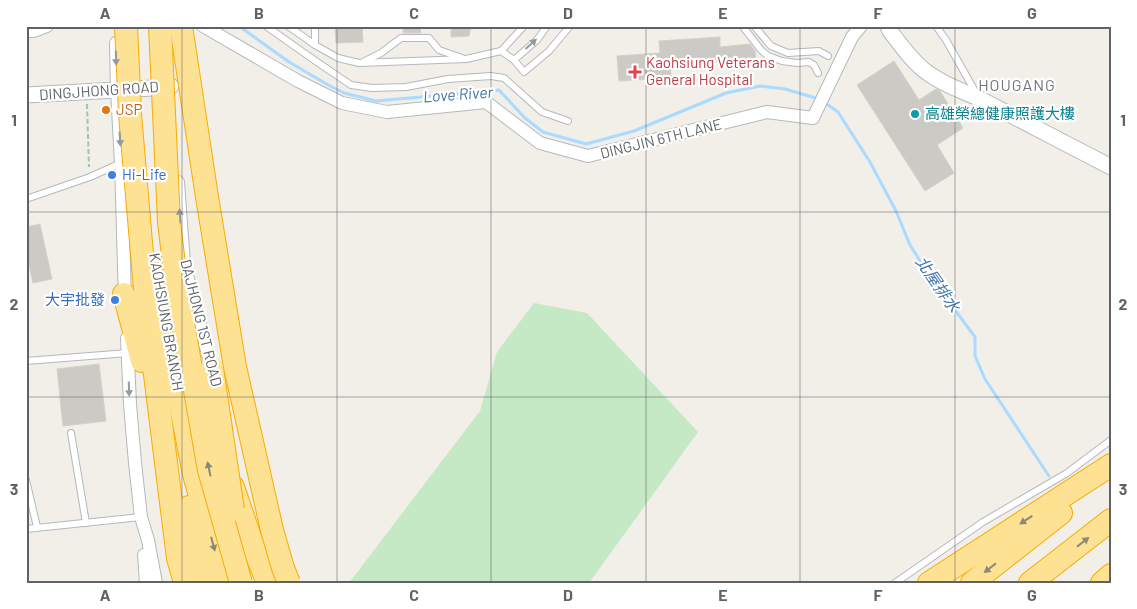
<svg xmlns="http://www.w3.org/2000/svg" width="1137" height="609" viewBox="0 0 1137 609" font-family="Barlow,'Noto Sans TC',sans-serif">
<rect width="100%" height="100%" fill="#f1efe8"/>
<!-- green -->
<polygon fill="#c5e8c5" points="534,303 587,313 698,432 589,583 349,583 480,411 497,352"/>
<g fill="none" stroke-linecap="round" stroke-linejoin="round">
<!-- stream -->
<g stroke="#aadaff" stroke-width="3">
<polyline points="239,26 289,62 330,86 344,93 376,101 499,90 525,118 543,132 586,144 634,131 726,93 760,86 785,89 819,99"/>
<polyline points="824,102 838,112 870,162 896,211 910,245 929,275 975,337 975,356 985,379 1049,476"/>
</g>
</g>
<!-- building -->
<g fill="#cccac5" stroke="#d6d1c6">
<polygon points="338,26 362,26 363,42 336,43 335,30"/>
<polygon points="403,26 420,26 421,33 403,33"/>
<polygon points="451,26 471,26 469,36 451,37"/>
<polygon points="720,37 720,47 750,44 755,51 756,59 670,65 671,78 619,81 617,56 660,53 659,41"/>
<polygon points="894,61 919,100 936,89 940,91 963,128 937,145 954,173 925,191 857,85"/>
<polygon points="40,224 52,279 33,283 26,251 26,227"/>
<polygon points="99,364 106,421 63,426 57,369"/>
</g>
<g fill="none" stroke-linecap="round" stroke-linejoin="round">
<defs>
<g id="service">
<polyline points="266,26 317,62 351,85 372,88 406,87 448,79 491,76 504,78 542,112 568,121"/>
<polyline points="288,26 315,45"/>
<polyline points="315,26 315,45 338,58 359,63 466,59 501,51 524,26"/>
<polyline points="936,26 946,40 976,93"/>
<polyline points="755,27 771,46 788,53 819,51 828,56"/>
<polyline points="744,28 761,50 768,56 782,61 797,63 809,62 814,65 818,73"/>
<polyline points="501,51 514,60 524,72 549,51 570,26"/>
<polyline points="514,60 537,40 547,26"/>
<polyline points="363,62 381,53 401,38 429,38 439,50 462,58"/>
<polyline points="26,199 90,177 121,163"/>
<polyline points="26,361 128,353"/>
<polyline points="71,433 86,523"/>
<polyline points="26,480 37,527"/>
<polyline points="26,529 141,517"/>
<polyline points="895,583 983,522 1067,473 1111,440"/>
</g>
<g id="minor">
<polyline points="203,26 298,81 342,103 387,112 486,102 540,143 588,156 767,112 813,118 852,37 861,26"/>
<polyline points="26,31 34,31 47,26"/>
<polyline points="116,43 117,90 121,163 125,300"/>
<polyline points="178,182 184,264 213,373"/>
<polyline points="127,338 130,404 135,463 141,517 148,540 156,583"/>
<polyline points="144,555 146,583"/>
</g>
<g id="tertiary">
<path d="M888,26L890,31C900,44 914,64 928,73C945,86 964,91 982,100C1025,122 1068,145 1111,167"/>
<polyline points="26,95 153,88 171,86"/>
</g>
<g id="motorway">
<polyline points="155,274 194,474 220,570 224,583"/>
<polyline points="124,294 142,361"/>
<polyline points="145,295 178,558 185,583"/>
<polyline points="233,487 253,546 268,583"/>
<polyline points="189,507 204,583"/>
<polyline points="929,583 1111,465"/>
<polyline points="972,583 1061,513"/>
<polyline points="1030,583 1111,520"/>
<polyline points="1102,583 1111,575"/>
</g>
</defs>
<!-- service casing -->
<use href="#service" stroke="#b5b8bc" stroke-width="8"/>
<!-- minor casing -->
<use href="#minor" stroke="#b5b8bc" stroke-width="14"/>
<!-- tertiary casing -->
<use href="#tertiary" stroke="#b5b8bc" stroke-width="17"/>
<!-- motorway casing -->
<use href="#motorway" stroke="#f9ab00" stroke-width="24"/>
<!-- path -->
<polyline stroke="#9cc7a9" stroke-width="2" stroke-dasharray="5 2.5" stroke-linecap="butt" points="87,104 89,167"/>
<!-- service -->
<use href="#service" stroke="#fff" stroke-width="6"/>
<!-- minor -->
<use href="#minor" stroke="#fff" stroke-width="12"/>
<!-- tertiary -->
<use href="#tertiary" stroke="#fff" stroke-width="15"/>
<!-- motorway -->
<use href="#motorway" stroke="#fde293" stroke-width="22"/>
<defs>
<g id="motorway-bridge">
<polyline points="126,26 130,114 145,289"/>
<polyline points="160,26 169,222 177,289 209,470 241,583"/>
<polyline points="181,26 207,197 235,367 272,530 283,568 289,583"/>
<polyline points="212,368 233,510"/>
</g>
</defs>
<!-- motorway-bridge casing -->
<use href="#motorway-bridge" stroke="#f9ab00" stroke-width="24" stroke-linecap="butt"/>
<!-- motorway-bridge -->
<use href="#motorway-bridge" stroke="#fde293" stroke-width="22"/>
</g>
<!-- one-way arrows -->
<defs><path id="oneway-solid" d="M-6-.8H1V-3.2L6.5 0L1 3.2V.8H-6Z" transform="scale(1.25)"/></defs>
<g fill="#979a9d">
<use href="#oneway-solid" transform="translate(531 44) rotate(-42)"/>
<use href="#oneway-solid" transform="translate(116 58) rotate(89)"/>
<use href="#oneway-solid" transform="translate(120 139) rotate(86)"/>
<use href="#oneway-solid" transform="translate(180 216) rotate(-94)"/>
<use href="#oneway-solid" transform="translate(129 389) rotate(88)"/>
</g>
<g fill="#8e8975">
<use href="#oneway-solid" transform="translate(209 469) rotate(-102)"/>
<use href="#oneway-solid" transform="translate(1026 520) rotate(147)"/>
<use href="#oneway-solid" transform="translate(1083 542) rotate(-38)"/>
<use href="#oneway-solid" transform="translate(213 544) rotate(75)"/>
<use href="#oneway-solid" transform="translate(990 568) rotate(142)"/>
</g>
<!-- grid -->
<path fill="none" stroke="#5f6368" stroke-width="1" stroke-opacity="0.55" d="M182,26V583M337,26V583M491,26V583M646,26V583M800,26V583M955,26V583M26,212H1111M26,397H1111"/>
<!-- markers -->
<path fill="#e0444e" stroke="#fff" stroke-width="2" d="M632.5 64.5h5v5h5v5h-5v5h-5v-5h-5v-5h5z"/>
<circle fill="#e8710a" stroke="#fff" stroke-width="2" cx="106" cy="110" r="5"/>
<circle fill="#0f9aa8" stroke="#fff" stroke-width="2" cx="915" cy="114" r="5"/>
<g fill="#3f7fe0" stroke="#fff" stroke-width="2">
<circle cx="112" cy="175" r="5"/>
<circle cx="115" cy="300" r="5"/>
</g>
<g text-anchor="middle" stroke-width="4.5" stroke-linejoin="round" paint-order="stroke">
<!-- health labels -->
<g font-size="15" fill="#be3a42" stroke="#fff" text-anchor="start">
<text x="646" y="68">Kaohsiung Veterans<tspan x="646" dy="17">General Hospital</tspan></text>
</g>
<!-- street labels -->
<g font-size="15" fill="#5f6368" stroke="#fff">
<text transform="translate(99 91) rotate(-4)" y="5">DINGJHONG ROAD</text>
<text transform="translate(661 139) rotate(-14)" y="5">DINGJIN 6TH LANE</text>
<text transform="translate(166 322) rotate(80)" y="5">KAOHSIUNG BRANCH</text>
<text transform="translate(201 323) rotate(76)" y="5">DAJHONG 1ST ROAD</text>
</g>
<!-- food labels -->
<g font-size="15" fill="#c56008" stroke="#fff" text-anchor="start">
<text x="116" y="115">JSP</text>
</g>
<!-- culture labels -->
<g font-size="15" fill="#0d838f" stroke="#fff" text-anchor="start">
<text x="925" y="119">高雄榮總健康照護大樓</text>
</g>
<!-- shop labels -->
<g font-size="15" fill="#366cbe" stroke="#fff" text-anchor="start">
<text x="122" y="180">Hi-Life</text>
<text x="105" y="305" text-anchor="end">大宇批發</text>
</g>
<!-- neighbourhood labels -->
<g font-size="16" letter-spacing="1" fill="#70757a" stroke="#fff">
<text x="1017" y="91">HOUGANG</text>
</g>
<!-- water labels -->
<g font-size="16" font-style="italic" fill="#4174aa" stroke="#fff">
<text transform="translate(458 94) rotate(-4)" y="6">Love River</text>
<text transform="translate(938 284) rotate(55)" y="6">北屋排水</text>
</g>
</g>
<!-- border -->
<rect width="1137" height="609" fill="none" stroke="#ffffff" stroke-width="55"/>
<rect x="28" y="28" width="1082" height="554" fill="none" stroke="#5f6368" stroke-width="2"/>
<g font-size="16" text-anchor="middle" font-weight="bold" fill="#5f6368">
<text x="105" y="19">A</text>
<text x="259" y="19">B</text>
<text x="414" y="19">C</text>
<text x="568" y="19">D</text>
<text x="723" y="19">E</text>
<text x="878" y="19">F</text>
<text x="1032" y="19">G</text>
<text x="14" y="126">1</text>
<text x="1123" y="126">1</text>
<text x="14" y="310">2</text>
<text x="1123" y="310">2</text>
<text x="14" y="495">3</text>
<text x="1123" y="495">3</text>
<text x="105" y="601">A</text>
<text x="259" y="601">B</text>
<text x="414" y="601">C</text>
<text x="568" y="601">D</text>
<text x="723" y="601">E</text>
<text x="878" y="601">F</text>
<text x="1032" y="601">G</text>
</g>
</svg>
